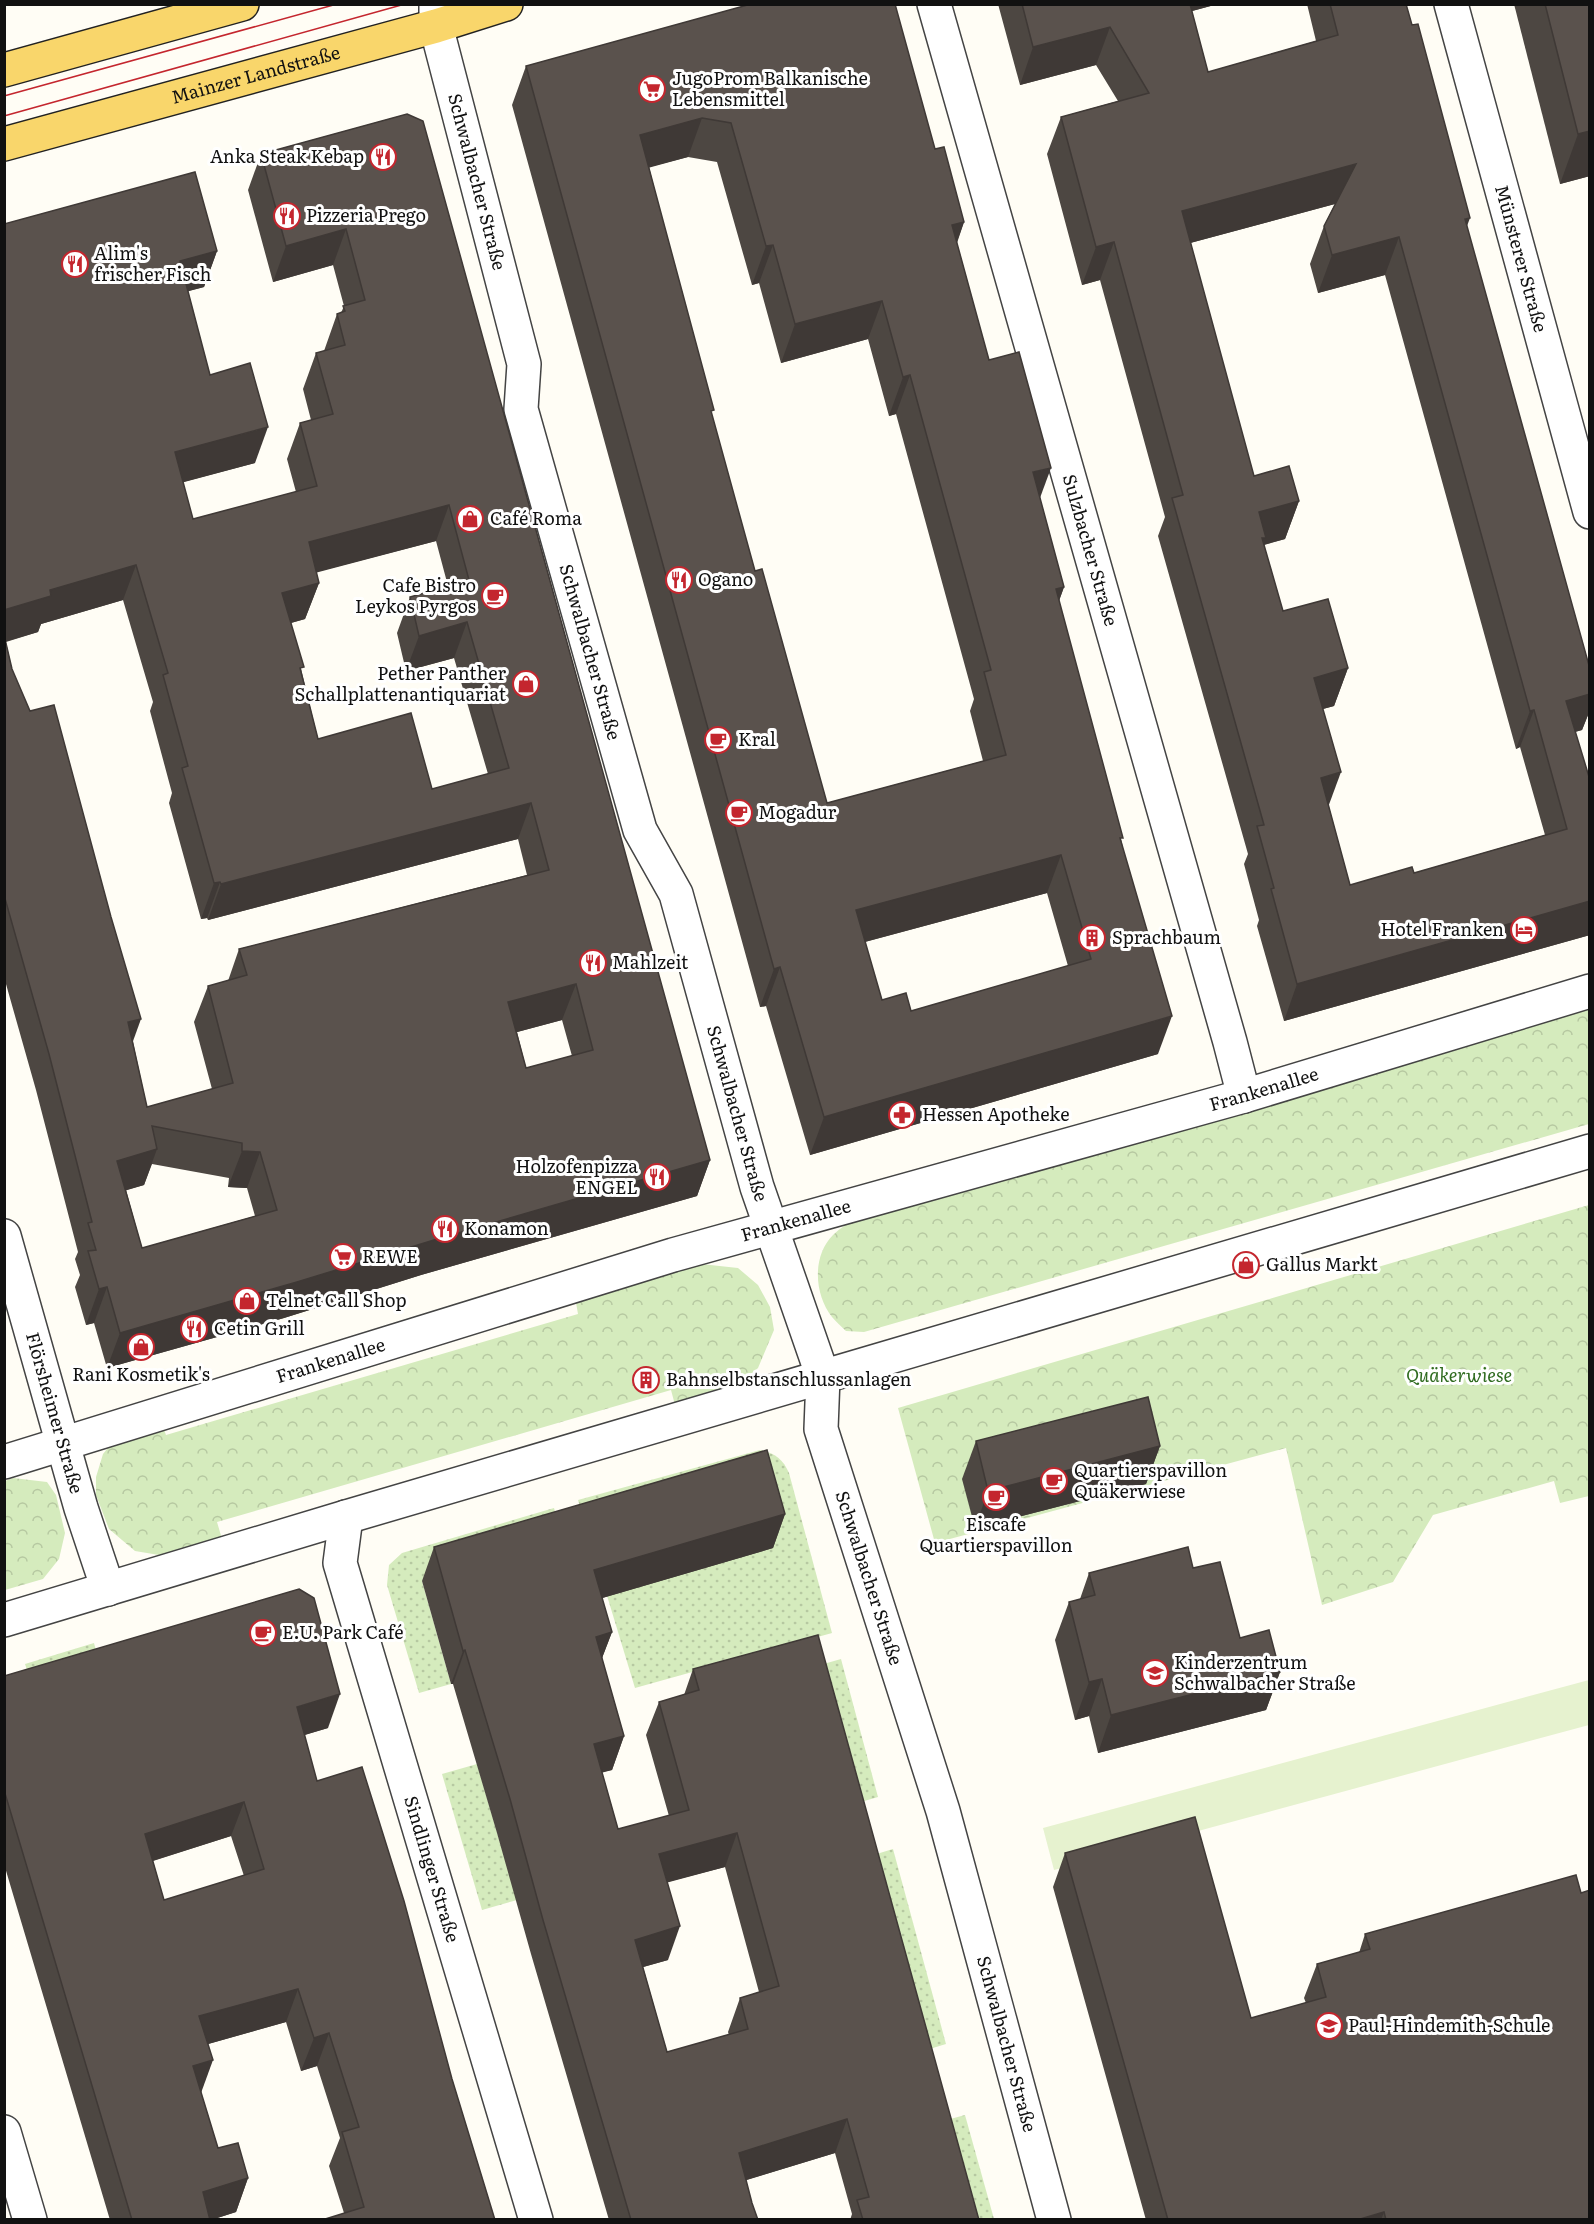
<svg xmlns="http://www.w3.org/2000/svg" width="1594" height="2224" viewBox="0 0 1594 2224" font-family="Literata,serif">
<defs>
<pattern id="park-crowns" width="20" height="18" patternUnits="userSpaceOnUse" patternTransform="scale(1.5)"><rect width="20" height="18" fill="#d5ebbd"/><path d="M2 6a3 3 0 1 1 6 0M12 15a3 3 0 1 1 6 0" fill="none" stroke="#b6c8a1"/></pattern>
<pattern id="garden-dots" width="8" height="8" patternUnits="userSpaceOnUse" patternTransform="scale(1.5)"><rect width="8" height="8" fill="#d5ebbd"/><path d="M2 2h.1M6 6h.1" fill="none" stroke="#b6c8a1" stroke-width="1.8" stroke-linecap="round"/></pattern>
</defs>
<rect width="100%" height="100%" fill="#fffdf5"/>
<!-- park -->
<g fill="url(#park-crowns)">
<path d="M1589,1004V1124L864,1332L846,1331C841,1326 836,1322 832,1317C814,1294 812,1256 833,1235C840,1228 849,1223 856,1217Z"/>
<polygon points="1589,1205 1589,1496 1560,1503 1554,1481 1433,1515 1393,1582 1322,1605 1286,1448 935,1543 898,1408"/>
<polygon points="701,1264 738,1268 758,1285 770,1307 774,1330 758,1368 740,1384 675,1405 671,1390 217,1522 222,1539 165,1556 135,1551 109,1529 96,1495 96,1477 103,1454 115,1439 162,1424 166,1435 578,1314 575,1297"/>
<polygon points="13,1478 47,1482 56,1495 65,1533 59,1559 43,1579 5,1590 5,1481"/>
</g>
<!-- garden -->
<g fill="url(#garden-dots)">
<path d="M760,1450C775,1453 783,1459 789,1473L832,1633L635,1688L578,1500Z"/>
<polygon points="554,1508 563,1541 422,1581 451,1684 419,1693 387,1585 389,1565 402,1553"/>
<polygon points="94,1643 103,1677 36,1697 25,1664"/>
<polygon points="841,1659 878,1797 844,1807 806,1669"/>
<polygon points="477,1764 517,1900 482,1910 442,1774"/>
<polygon points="893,1849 946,2044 913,2054 860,1859"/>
<polygon points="965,2115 994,2219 958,2219 932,2124"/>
</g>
<!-- pitch -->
<polygon fill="#e6f2cf" points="1589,1680 1589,1725 1054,1870 1043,1828"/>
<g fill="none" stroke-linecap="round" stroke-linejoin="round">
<defs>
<g id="minor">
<path id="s1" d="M436,4V26L524,364L521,409L640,830L676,894L757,1187L823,1377L821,1429L943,1811L1054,2220"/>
<path id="s2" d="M934,4L1230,1042L1244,1096"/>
<path id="s3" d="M1451,4L1590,512"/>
<path id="s4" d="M4,1236L81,1508L108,1589"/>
<path id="s5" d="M4,1462L673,1255L1244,1096L1590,991"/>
<path id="s6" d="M346,1517L340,1563L536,2220"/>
<polyline points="4,1620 346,1517 1590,1151"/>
<polyline points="4,2132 30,2220"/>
</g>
<g id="primary">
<polyline points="4,70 242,4"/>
<path id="s7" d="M4,144L436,26L506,4"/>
</g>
</defs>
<!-- minor casing -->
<use href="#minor" stroke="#444" stroke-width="36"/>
<!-- primary casing -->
<use href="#primary" stroke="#222" stroke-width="36"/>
<!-- minor -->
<use href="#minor" stroke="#fff" stroke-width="33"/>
<!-- primary -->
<use href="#primary" stroke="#f9d66b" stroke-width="33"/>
<!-- tram -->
<g stroke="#c4262e" stroke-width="1.5">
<polyline points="4,96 337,4"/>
<polyline points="4,116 405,4"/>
</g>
</g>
<!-- wall -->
<g fill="#4d4742" fill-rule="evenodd">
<path d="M998,4H1218L1192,11L1208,72L1316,41L1307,4H1406L1467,227L1590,669V710L1582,730L1575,732L1590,780V935L1284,1021L1257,926L1259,920L1244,864L1248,854L1158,536L1165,517L1100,280L1082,285L1047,154L1061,117L1118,101L1096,65L1020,85ZM1335,204L1324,226L1310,264L1318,293L1385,275L1516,749L1520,747L1545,835L1414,873L1350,885L1329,807L1323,709L1334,706L1348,668L1283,611L1264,545L1285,539L1299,501L1254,476L1190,243Z"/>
<polygon points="1514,4 1590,4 1590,176 1560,184"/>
<path d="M526,66L935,149L964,222L957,243L989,360L1040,498L1064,587L1059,601L1122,843L1158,1054L810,1155L766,1006L760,1007L512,105ZM688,157L717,162L752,285L759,283L781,363L868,339L889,416L896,414L974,699L970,711L983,761L827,803L755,571L712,416L649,167ZM1047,893L1068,966L911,1011L882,1000L865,942Z"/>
<path d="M407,114L710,1160L697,1196L421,1275L284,1318L107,1368L94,1323L86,1325L75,1287L80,1275L75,1259L78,1252L36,1090L4,977V224L217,251L204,287L188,291L210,375L255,463L183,482L193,519L296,492L287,459L300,423L311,420L303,389L316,353L324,351L337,314L341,313L344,306L333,265L273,282L248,190L261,154ZM436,541L448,586L410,597L397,633L406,671L454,658L488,774L432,789L318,739L302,673L291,623L305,619L319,583L316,572ZM123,600L153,702L150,711L172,793L169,803L201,919L207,918L208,920L518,839L527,875L239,949L228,981L208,986L194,1022L212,1089L147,1107L133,1042L12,669L6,642L38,632L41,624ZM562,1020L572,1056L526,1068L517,1032ZM152,1164L229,1178L228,1187L247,1188L255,1216L142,1248L126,1190L144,1185Z"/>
<polygon points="976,1441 1160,1446 1146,1484 975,1528 962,1479"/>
<path d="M785,1514L773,1548L602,1598L612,1632L602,1658L624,1736L612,1770L602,1772L618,1829L669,1816L646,1735L659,1702L684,1695L693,1669L979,2220H850L852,2214L835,2153L746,2180L752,2203L758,2220H609L531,1954L497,1833L453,1684H451L422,1581L434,1547ZM725,1867L759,1992L740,1998L728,2032L729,2035L667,2052L643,1967L668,1960L667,1882Z"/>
<polygon points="1193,1568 1240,1638 1280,1672 1266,1710 1098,1753 1089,1716 1075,1720 1055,1640 1069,1602 1080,1599 1089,1573"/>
<path d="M4,1676L328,1728L304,1735L317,1781L452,2079L495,2220L344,2213L329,2166L340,2138L317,2066L301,2071L286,2022L208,2044L201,2092L218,2148L248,2178L236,2212L211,2220H110L4,1864ZM231,1836L244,1876L164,1900L153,1861Z"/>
<polygon points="1065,1853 1251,2018 1306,2003 1304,1998 1317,1964 1359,1953 1365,1934 1581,1893 1590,2220 1146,2220 1053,1887"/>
</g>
<!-- shaded-wall -->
<g fill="#3f3936">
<polygon points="1174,4 1218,4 1170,17"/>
<polygon points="1110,27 1096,65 1020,85 1033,47"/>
<polygon points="702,118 688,157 626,174 640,135"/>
<polygon points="1590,131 1590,176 1560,184 1578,134"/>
<polygon points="1356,164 1342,202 1168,249 1182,211"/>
<polygon points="1470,218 1456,255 1465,219"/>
<polygon points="964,222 950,261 952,225"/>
<polygon points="346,229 333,265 273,282 286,246"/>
<polygon points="1399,237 1385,275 1318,293 1332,255"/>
<polygon points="1114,242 1100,280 1082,285 1096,247"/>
<polygon points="773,245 759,283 752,285 766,246"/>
<polygon points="217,251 204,287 167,297 180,261"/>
<polygon points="882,301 868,339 781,363 795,324"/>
<polygon points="910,375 896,414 889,416 903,377"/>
<polygon points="268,427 255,463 162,488 175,452"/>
<polygon points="1051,468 1037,506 1033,472"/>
<polygon points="1299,501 1285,539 1263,545 1259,512"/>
<polygon points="449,505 436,541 296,578 309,542"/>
<polygon points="136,565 123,600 41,624 38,632 4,642 4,610 50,590"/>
<polygon points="319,583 305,619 269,629 282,593"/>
<polygon points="1064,587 1050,625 1056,589"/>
<polygon points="467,622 454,658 406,671 419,636"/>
<polygon points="1348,668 1334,706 1300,715 1314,678"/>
<polygon points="1590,694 1590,710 1582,730 1552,738 1566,701"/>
<polygon points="1534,710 1520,747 1516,749 1530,711"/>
<polygon points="1341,772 1327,810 1321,778"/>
<polygon points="531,803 518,839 208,920 221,884"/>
<polygon points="1061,855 1047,893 842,948 856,910"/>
<polygon points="220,882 207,918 201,919 214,883"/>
<polygon points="1590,901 1590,935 1284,1021 1297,984"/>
<polygon points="780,967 766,1006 760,1007 774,969"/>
<polygon points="576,984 562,1020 495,1038 508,1002"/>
<polygon points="1172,1016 1158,1054 810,1155 824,1117"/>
<polygon points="141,1019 128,1055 128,1022"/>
<polygon points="157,1149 144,1185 104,1197 117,1161"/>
<polygon points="242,1151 260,1152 247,1188 228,1187"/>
<polygon points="710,1160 697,1196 421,1275 284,1318 107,1368 120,1333 434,1240"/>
<polygon points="107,1287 94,1323 86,1325 99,1289"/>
<polygon points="1160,1446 1146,1484 975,1528 988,1491"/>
<polygon points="785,1514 773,1548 582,1604 594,1570"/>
<polygon points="612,1632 599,1666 596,1637"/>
<polygon points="465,1650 453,1684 451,1684 463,1651"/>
<polygon points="1280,1672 1266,1710 1098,1753 1111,1715"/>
<polygon points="1102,1679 1089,1716 1075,1720 1089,1682"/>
<polygon points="340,1694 328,1728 285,1741 297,1707"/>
<polygon points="624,1736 612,1770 582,1778 594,1744"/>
<polygon points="244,1802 231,1836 133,1867 145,1834"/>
<polygon points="737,1833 725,1867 647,1888 659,1854"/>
<polygon points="680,1926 668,1960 622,1973 635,1940"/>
<polygon points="298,1989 286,2022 187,2050 199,2016"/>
<polygon points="329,2033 317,2066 301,2071 314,2038"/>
<polygon points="213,2060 201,2093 193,2066"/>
<polygon points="847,2119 835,2153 727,2186 739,2153"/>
<polygon points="248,2178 236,2212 211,2220 193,2220 203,2192"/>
<polygon points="1384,2212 1381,2220 1357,2220"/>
</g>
<!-- building -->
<g fill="#5a524d" stroke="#3f3936" stroke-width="1.5" fill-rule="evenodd">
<path d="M751,4H895L935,149L944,147L964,222L952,225L989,360L1019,352L1051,468L1033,472L1064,587L1056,589L1123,838H1120L1172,1016L824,1117L780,967L774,969L526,66ZM702,118L731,123L766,246L773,245L795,324L882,301L903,377L910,375L991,670L984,672L1006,755L827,803L762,569L755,571L711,411L714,410L640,135ZM1061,855L1091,959L911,1011L906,993L882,1000L856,910Z"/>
<path d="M1022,4H1190L1208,72L1338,35L1330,4H1406L1412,25L1418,24L1470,218L1465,219L1590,669V694L1566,701L1590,780V901L1297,984L1271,889L1274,888L1257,826L1264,825L1172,498L1183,495L1114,242L1096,247L1061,117L1149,93L1110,27L1033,47ZM1356,164L1324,226L1332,255L1399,237L1530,711L1534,710L1567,829L1414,873L1412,867L1350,885L1321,778L1341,772L1314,678L1348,668L1328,599L1283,611L1262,538H1266L1259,512L1299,501L1289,466L1254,476L1182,211Z"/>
<polygon points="1545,4 1590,4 1590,131 1578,134"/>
<path d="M407,114L423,121L710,1160L434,1240L297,1282L120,1333L107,1287L99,1289L88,1251L96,1250L88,1223L92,1222L49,1054L4,895V635L12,669L30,711L54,705L111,917L141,1019L128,1022L147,1107L233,1083L208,986L247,975L239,949L549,870L531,803L221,884L220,882L214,883L182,768L188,766L163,675L168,673L136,565L50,590L51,596L4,610V224L195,172L217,251L180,261L210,375L250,363L268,427L175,452L193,519L317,486L300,423L333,414L316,353L345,345L337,314L345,311L343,306L365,300L346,229L286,246L261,154ZM449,505L469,580L410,597L419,636L467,622L509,768L432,789L411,713L318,739L300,668L304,667L282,593L319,583L309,542ZM576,984L593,1050L526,1068L508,1002ZM152,1126L242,1143V1151L260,1152L277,1210L142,1248L117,1161L157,1149Z"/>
<polygon points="1148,1397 1160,1446 988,1491 976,1441"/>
<path d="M767,1450L785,1514L594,1570L612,1632L596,1637L624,1736L594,1744L618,1829L689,1810L659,1702L699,1690L693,1669L818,1635L979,2220H863L857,2200L869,2197L847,2119L739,2153L752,2203L758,2220H631L543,1920L510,1799L465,1650L463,1651L434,1547ZM737,1833L779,1986L740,1998L748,2029L667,2052L635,1940L680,1926L659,1854Z"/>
<polygon points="1188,1547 1193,1568 1220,1562 1240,1638 1269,1630 1280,1672 1111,1715 1102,1679 1089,1682 1069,1602 1095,1595 1089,1573"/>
<path d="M299,1589L314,1598L340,1694L297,1707L317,1781L362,1767L404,1901L452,2079L495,2220H322L364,2207L342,2132L359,2127L329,2033L314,2038L298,1989L199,2016L213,2060L193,2066L218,2148L238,2143L248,2178L203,2192L210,2220H132L4,1790V1676ZM244,1802L264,1869L164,1900L145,1834Z"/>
<polygon points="1195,1817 1251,2018 1326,1997 1317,1964 1370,1949 1365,1934 1576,1875 1581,1893 1590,1890 1590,2220 1386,2220 1384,2212 1357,2220 1168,2220 1065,1853"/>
</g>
<!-- icons -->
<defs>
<symbol id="supermarket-ring" viewBox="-11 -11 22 22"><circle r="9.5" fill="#fff" stroke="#c4262e" stroke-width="1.5"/><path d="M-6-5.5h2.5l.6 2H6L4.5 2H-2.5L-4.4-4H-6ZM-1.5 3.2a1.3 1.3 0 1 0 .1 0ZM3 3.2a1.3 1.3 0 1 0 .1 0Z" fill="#c4262e"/></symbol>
<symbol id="restaurant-ring" viewBox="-11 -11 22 22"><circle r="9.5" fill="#fff" stroke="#c4262e" stroke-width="1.5"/><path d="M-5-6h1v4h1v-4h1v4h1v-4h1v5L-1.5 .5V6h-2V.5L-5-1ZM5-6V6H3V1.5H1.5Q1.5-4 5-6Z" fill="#c4262e"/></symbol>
<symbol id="shop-ring" viewBox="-11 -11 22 22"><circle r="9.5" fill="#fff" stroke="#c4262e" stroke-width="1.5"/><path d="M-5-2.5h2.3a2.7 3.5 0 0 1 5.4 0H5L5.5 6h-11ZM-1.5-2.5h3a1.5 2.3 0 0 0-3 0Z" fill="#c4262e"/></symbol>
<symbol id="cafe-ring" viewBox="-11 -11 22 22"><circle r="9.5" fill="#fff" stroke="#c4262e" stroke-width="1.5"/><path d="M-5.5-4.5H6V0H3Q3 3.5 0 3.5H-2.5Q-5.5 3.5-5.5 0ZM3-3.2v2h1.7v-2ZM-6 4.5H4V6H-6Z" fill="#c4262e"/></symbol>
<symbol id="hotel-ring" viewBox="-11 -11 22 22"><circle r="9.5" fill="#fff" stroke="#c4262e" stroke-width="1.5"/><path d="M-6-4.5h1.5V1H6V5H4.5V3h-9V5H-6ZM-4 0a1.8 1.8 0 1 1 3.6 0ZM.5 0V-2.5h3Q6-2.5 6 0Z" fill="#c4262e"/></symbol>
<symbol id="building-ring" viewBox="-11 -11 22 22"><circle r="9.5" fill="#fff" stroke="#c4262e" stroke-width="1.5"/><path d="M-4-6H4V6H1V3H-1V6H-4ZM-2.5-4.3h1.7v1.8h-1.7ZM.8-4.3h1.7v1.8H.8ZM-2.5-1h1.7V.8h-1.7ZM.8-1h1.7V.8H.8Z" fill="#c4262e"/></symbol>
<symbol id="pharmacy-ring" viewBox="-11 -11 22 22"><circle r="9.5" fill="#fff" stroke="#c4262e" stroke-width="1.5"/><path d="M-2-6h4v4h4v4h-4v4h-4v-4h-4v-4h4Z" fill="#c4262e"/></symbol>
<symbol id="school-ring" viewBox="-11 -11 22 22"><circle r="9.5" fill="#fff" stroke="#c4262e" stroke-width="1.5"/><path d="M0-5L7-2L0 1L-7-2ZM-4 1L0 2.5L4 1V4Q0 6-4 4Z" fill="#c4262e"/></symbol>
</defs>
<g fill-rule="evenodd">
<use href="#supermarket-ring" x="637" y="74" width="30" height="30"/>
<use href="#restaurant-ring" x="368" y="142" width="30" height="30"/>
<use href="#restaurant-ring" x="272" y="201" width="30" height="30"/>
<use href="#restaurant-ring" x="60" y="249" width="30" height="30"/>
<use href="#shop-ring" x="455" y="504" width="30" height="30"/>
<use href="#restaurant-ring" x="664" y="565" width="30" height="30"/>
<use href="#cafe-ring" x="480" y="581" width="30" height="30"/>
<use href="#shop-ring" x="511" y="669" width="30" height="30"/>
<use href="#cafe-ring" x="703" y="725" width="30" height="30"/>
<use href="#cafe-ring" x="724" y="798" width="30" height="30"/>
<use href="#hotel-ring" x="1509" y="915" width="30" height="30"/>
<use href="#building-ring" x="1077" y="923" width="30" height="30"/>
<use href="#restaurant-ring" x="578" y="948" width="30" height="30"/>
<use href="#pharmacy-ring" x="887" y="1100" width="30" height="30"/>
<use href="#restaurant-ring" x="642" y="1162" width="30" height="30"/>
<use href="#restaurant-ring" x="430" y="1214" width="30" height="30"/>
<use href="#supermarket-ring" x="328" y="1242" width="30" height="30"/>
<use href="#shop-ring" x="1231" y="1250" width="30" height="30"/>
<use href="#shop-ring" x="232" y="1286" width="30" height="30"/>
<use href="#restaurant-ring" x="179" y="1314" width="30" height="30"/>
<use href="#shop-ring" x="126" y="1332" width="30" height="30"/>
<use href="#building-ring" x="631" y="1365" width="30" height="30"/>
<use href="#cafe-ring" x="1039" y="1466" width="30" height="30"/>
<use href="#cafe-ring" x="981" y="1482" width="30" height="30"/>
<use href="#cafe-ring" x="248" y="1618" width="30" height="30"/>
<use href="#school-ring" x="1140" y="1658" width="30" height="30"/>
<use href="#school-ring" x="1314" y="2011" width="30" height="30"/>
</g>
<g text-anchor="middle" stroke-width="6" stroke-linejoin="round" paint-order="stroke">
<!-- street labels -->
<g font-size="18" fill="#111" stroke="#fff">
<text dy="6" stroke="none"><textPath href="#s7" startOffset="261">Mainzer Landstraße</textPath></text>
<text dy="6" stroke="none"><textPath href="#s1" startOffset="183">Schwalbacher Straße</textPath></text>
<text dy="6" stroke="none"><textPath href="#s3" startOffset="264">Münsterer Straße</textPath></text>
<text dy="6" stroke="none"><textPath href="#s2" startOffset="568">Sulzbacher Straße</textPath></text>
<text dy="6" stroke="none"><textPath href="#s1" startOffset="669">Schwalbacher Straße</textPath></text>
<text dy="6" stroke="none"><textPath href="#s5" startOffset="1314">Frankenallee</textPath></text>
<text dy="6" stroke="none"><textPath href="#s1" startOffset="1155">Schwalbacher Straße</textPath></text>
<text dy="6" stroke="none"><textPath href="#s5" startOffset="828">Frankenallee</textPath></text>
<text dy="6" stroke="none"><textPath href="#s5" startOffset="342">Frankenallee</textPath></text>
<text dy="6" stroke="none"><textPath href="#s4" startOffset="184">Flörsheimer Straße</textPath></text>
<text dy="6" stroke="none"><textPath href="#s1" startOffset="1641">Schwalbacher Straße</textPath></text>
<text dy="6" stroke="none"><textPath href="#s6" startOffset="366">Sindlinger Straße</textPath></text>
<text dy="6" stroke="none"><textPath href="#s1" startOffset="2127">Schwalbacher Straße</textPath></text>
</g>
<!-- poi labels -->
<g font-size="18" fill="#111" stroke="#fff" text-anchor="start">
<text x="672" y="85">JugoProm Balkanische<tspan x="672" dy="21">Lebensmittel</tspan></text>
<text x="364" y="163" text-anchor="end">Anka Steak Kebap</text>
<text x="306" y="222">Pizzeria Prego</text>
<text x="94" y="260">Alim's<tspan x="94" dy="21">frischer Fisch</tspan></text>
<text x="490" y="525">Café Roma</text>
<text x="698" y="586">Ogano</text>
<text x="476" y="592" text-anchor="end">Cafe Bistro<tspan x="476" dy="21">Leykos Pyrgos</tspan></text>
<text x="506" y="680" text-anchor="end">Pether Panther<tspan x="506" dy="21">Schallplattenantiquariat</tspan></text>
<text x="738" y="746">Kral</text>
<text x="758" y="819">Mogadur</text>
<text x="1504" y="936" text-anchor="end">Hotel Franken</text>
<text x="1112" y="944">Sprachbaum</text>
<text x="612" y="969">Mahlzeit</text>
<text x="922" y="1121">Hessen Apotheke</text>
<text x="638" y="1173" text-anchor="end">Holzofenpizza<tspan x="638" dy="21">ENGEL</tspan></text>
<text x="464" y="1235">Konamon</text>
<text x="362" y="1263">REWE</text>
<text x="1266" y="1271">Gallus Markt</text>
<text x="266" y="1307">Telnet Call Shop</text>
<text x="214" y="1335">Cetin Grill</text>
<text x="141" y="1381" text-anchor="middle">Rani Kosmetik's</text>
<text x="666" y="1386">Bahnselbstanschlussanlagen</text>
<text x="1074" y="1477">Quartierspavillon<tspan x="1074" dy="21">Quäkerwiese</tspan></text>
<text x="996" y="1531" text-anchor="middle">Eiscafe<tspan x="996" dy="21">Quartierspavillon</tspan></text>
<text x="282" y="1639">E.U. Park Café</text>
<text x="1174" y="1669">Kinderzentrum<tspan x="1174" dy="21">Schwalbacher Straße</tspan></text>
<text x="1348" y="2032">Paul-Hindemith-Schule</text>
</g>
<!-- park labels -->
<g font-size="18" font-style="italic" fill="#2f6b1f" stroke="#fff">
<text x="1459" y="1382">Quäkerwiese</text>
</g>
</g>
<!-- border -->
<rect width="1594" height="2224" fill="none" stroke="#111111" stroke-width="12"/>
</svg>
